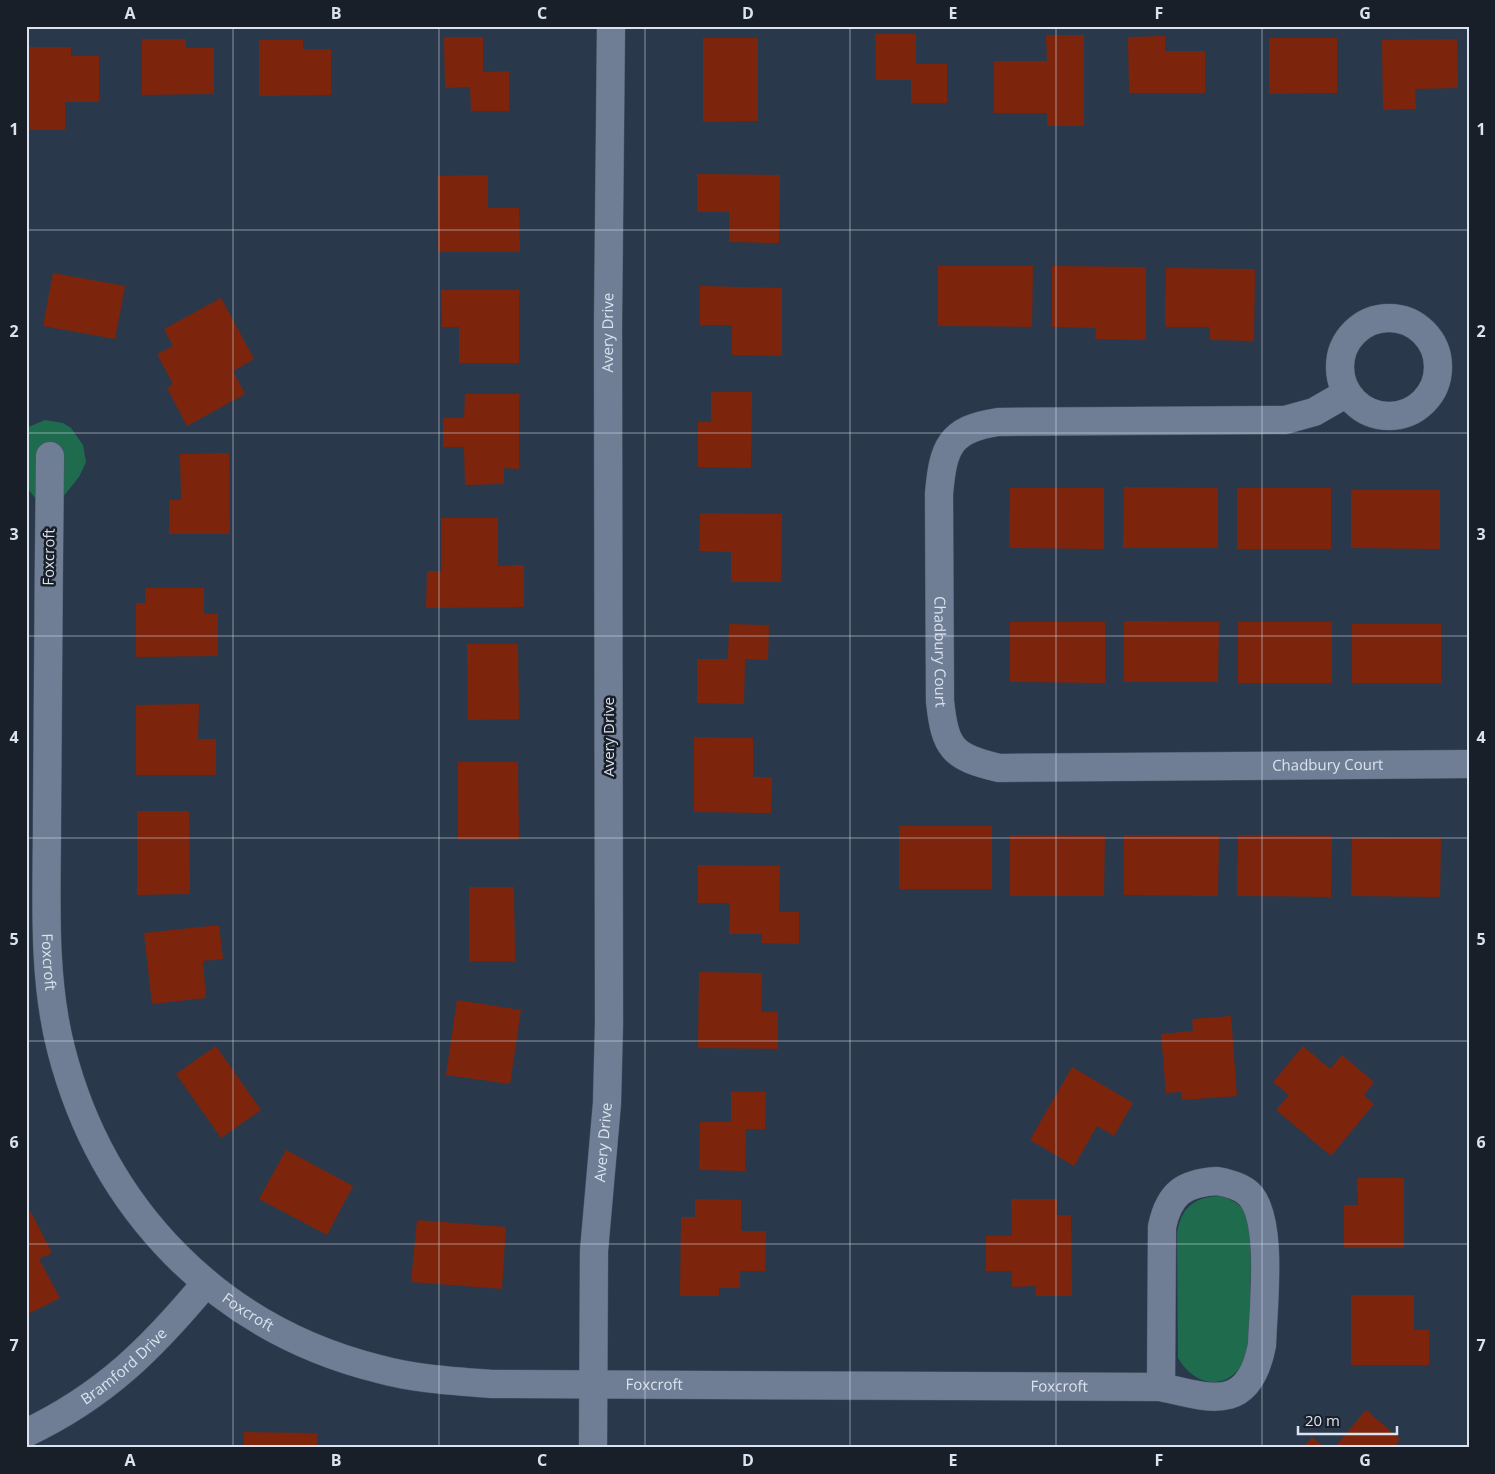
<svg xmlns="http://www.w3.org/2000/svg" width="1495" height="1474" viewBox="0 0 1495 1474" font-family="'Open Sans',sans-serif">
<rect width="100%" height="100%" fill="#2a384b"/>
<!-- green -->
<g fill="#1e6b4e">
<polygon points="45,420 63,423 71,428 83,445 86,462 79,477 58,503 43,507 26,487 26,428"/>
<path d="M1219,1196C1228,1198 1237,1202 1243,1209C1257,1226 1248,1326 1248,1352C1235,1390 1198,1392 1178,1358L1177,1235C1180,1209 1193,1197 1219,1196Z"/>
</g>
<!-- building -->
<g fill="#7d250c">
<polygon points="875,34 916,34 916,64 947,64 947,103 911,103 911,80 876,80"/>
<polygon points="1046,35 1084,35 1084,126 1047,126 1047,113 994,113 994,61 1047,61"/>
<polygon points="1165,36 1165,51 1205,51 1205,93 1129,93 1128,37"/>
<polygon points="444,37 483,37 483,72 509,71 509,111 471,111 470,87 445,88"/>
<polygon points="703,38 758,38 758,121 703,122"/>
<polygon points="1269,38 1337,38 1337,93 1269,94"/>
<polygon points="142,39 186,39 186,48 214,48 214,94 142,95"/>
<polygon points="1457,39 1458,88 1415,89 1416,109 1383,110 1382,40"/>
<polygon points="259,40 303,40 303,49 331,49 331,95 259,96"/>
<polygon points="26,47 71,47 71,56 99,56 99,102 65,102 65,130 27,130"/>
<polygon points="697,174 780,175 779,243 729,242 729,212 697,212"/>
<polygon points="488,175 488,208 519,208 520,252 438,252 437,176"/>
<polygon points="938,266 1033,266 1032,327 938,326"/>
<polygon points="1052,266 1146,267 1146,340 1095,339 1096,328 1052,327"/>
<polygon points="1166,268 1255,269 1254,341 1210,340 1210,327 1165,327"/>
<polygon points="53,273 125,286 115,339 43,326"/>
<polygon points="700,286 782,288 782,356 732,355 732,325 700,325"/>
<polygon points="441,290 519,290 519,363 459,363 459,327 442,327"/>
<polygon points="221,298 254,359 233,371 245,394 187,426 167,388 173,384 157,354 173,346 164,329"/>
<polygon points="711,392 752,392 751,468 698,467 698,422 711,422"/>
<polygon points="465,394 519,394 519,469 504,468 504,484 465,485 464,447 443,447 443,418 464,418"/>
<polygon points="229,453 230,534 169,534 169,500 181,500 180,454"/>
<polygon points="1124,487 1218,488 1218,548 1123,548"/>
<polygon points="1010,488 1104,488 1104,549 1009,548"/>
<rect x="1237" y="488" width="94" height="61"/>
<polygon points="1351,490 1440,490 1440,549 1351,548"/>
<polygon points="700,513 782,514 781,582 731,582 731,552 699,551"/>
<polygon points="441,518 498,518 498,566 524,565 524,607 426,608 427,571 441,571"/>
<polygon points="145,588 204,588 204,614 218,614 218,656 136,657 136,603 145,603"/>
<polygon points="1124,621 1219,622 1218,682 1124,682"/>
<polygon points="1010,622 1105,622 1105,683 1010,682"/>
<rect x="1238" y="622" width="94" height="61"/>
<polygon points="729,624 769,625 768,660 745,659 744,704 697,703 697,659 728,659"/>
<rect x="1352" y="624" width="89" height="59"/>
<polygon points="467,644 518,644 519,719 468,720"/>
<polygon points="199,704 198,739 216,739 216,775 136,775 136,705"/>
<polygon points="694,737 753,738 753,777 772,777 771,813 694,812"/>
<polygon points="458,762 518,762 519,840 458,840"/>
<polygon points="137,811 189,811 190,894 137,895"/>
<rect x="899" y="826" width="93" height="63"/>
<polygon points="1010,835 1105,836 1104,896 1010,896"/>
<polygon points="1124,835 1219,836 1218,896 1124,895"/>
<polygon points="1238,835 1332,836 1331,897 1237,896"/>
<polygon points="1352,837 1441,838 1440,897 1351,896"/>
<polygon points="698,865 780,866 779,912 799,912 799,944 762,943 762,934 729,934 730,903 698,903"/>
<polygon points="469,887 514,887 515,961 469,961"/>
<polygon points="219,925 223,959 203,961 206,998 152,1004 144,933"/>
<polygon points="699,972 762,973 761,1012 778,1012 778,1049 698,1048"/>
<polygon points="457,1000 521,1010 510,1084 446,1075"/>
<polygon points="1231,1016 1237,1096 1182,1100 1181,1092 1166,1093 1161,1034 1193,1031 1192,1019"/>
<polygon points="216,1046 261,1110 221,1138 176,1074"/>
<polygon points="1303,1046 1330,1069 1342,1055 1374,1082 1364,1095 1374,1104 1331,1156 1276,1110 1289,1095 1273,1082"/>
<polygon points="1072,1067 1133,1103 1114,1136 1097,1126 1074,1166 1030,1140"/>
<polygon points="731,1092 766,1092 765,1129 746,1129 745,1171 699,1170 700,1122 731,1122"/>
<polygon points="286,1150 353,1186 327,1235 259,1199"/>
<polygon points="1357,1178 1404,1178 1404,1248 1344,1248 1344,1205 1358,1205"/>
<polygon points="695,1199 741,1200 741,1231 766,1231 765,1271 740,1271 740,1288 719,1288 719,1296 680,1296 681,1217 695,1217"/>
<polygon points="1011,1199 1057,1199 1057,1215 1071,1215 1072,1296 1035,1296 1036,1286 1012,1287 1012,1271 986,1271 986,1236 1012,1236"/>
<polygon points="31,1212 52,1253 39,1259 60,1298 26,1315 26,1214"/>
<polygon points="417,1220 506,1227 502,1289 411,1282"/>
<polygon points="1351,1295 1414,1295 1414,1330 1429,1330 1429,1365 1351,1365"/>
<polygon points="1366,1410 1400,1439 1393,1448 1334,1448"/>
<polygon points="244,1432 317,1433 317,1448 244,1448"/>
<polygon points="1312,1437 1325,1448 1303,1448"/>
</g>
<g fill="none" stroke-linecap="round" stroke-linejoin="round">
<defs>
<g id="minor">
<circle cx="1389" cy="367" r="49"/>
<path id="s1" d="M1347,393L1314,412L1285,420L998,422C949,429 943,448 939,494L940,701C945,748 952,757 999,768L1469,764"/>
<path id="s2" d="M50,456C49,577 47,698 47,819C47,895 42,975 61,1049C102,1209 218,1329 379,1369C415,1379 453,1381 491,1384L1161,1387"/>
<path d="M1217,1181C1228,1183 1241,1186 1249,1194C1274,1219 1263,1308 1262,1345C1249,1412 1213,1399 1161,1387L1162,1227C1169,1193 1184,1183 1217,1181Z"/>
<path id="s3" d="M26,1433C104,1396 152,1348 206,1283"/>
<path id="s4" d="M593,1448L594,1251L607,1103L609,1024L608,325L611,26"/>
</g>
</defs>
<!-- minor casing -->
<use href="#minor" stroke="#4a5666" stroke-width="29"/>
<!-- minor -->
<use href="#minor" stroke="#6f7e95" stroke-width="28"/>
</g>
<!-- grid -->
<path fill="none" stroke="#dae3ef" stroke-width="1" stroke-opacity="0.55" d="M233,26V1448M439,26V1448M645,26V1448M850,26V1448M1056,26V1448M1262,26V1448M26,230H1469M26,433H1469M26,636H1469M26,838H1469M26,1041H1469M26,1244H1469"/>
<g text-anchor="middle" stroke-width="5" stroke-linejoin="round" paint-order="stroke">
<!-- street labels -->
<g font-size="15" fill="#dae3ef" stroke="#191f28">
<text dy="5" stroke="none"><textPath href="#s4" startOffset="1116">Avery Drive</textPath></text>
<text transform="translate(49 557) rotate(-89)" y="5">Foxcroft</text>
<text dy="5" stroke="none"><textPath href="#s1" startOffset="618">Chadbury Court</textPath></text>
<text transform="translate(609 737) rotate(-90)" y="5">Avery Drive</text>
<text dy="5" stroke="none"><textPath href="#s1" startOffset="1096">Chadbury Court</textPath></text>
<text dy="5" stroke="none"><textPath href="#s2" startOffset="506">Foxcroft</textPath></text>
<text dy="5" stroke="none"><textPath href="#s4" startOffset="306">Avery Drive</textPath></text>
<text dy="5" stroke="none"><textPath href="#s2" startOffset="925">Foxcroft</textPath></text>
<text dy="5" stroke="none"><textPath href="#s3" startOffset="119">Bramford Drive</textPath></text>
<text dy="5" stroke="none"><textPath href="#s2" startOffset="1345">Foxcroft</textPath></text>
<text dy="5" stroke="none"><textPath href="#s2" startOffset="1750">Foxcroft</textPath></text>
</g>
</g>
<!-- border -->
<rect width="1495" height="1474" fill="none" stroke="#191f28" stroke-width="55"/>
<!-- scale -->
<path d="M1298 1426v8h99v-8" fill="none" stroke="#dae3ef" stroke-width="2.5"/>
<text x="1305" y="1426" font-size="15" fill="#dae3ef" stroke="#191f28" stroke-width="4" paint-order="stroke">20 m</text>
<rect x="28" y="28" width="1440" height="1418" fill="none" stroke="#dae3ef" stroke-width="2"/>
<g font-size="16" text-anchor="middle" font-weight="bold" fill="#dae3ef">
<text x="130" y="19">A</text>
<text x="336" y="19">B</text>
<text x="542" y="19">C</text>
<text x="748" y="19">D</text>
<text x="953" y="19">E</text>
<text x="1159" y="19">F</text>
<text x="1365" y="19">G</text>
<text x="14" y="135">1</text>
<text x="1481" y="135">1</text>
<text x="14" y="337">2</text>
<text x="1481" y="337">2</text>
<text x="14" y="540">3</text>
<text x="1481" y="540">3</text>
<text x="14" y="743">4</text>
<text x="1481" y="743">4</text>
<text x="14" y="945">5</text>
<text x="1481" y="945">5</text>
<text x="14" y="1148">6</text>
<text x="1481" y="1148">6</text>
<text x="14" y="1351">7</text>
<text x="1481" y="1351">7</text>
<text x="130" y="1466">A</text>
<text x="336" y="1466">B</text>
<text x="542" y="1466">C</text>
<text x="748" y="1466">D</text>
<text x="953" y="1466">E</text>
<text x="1159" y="1466">F</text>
<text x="1365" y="1466">G</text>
</g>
</svg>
